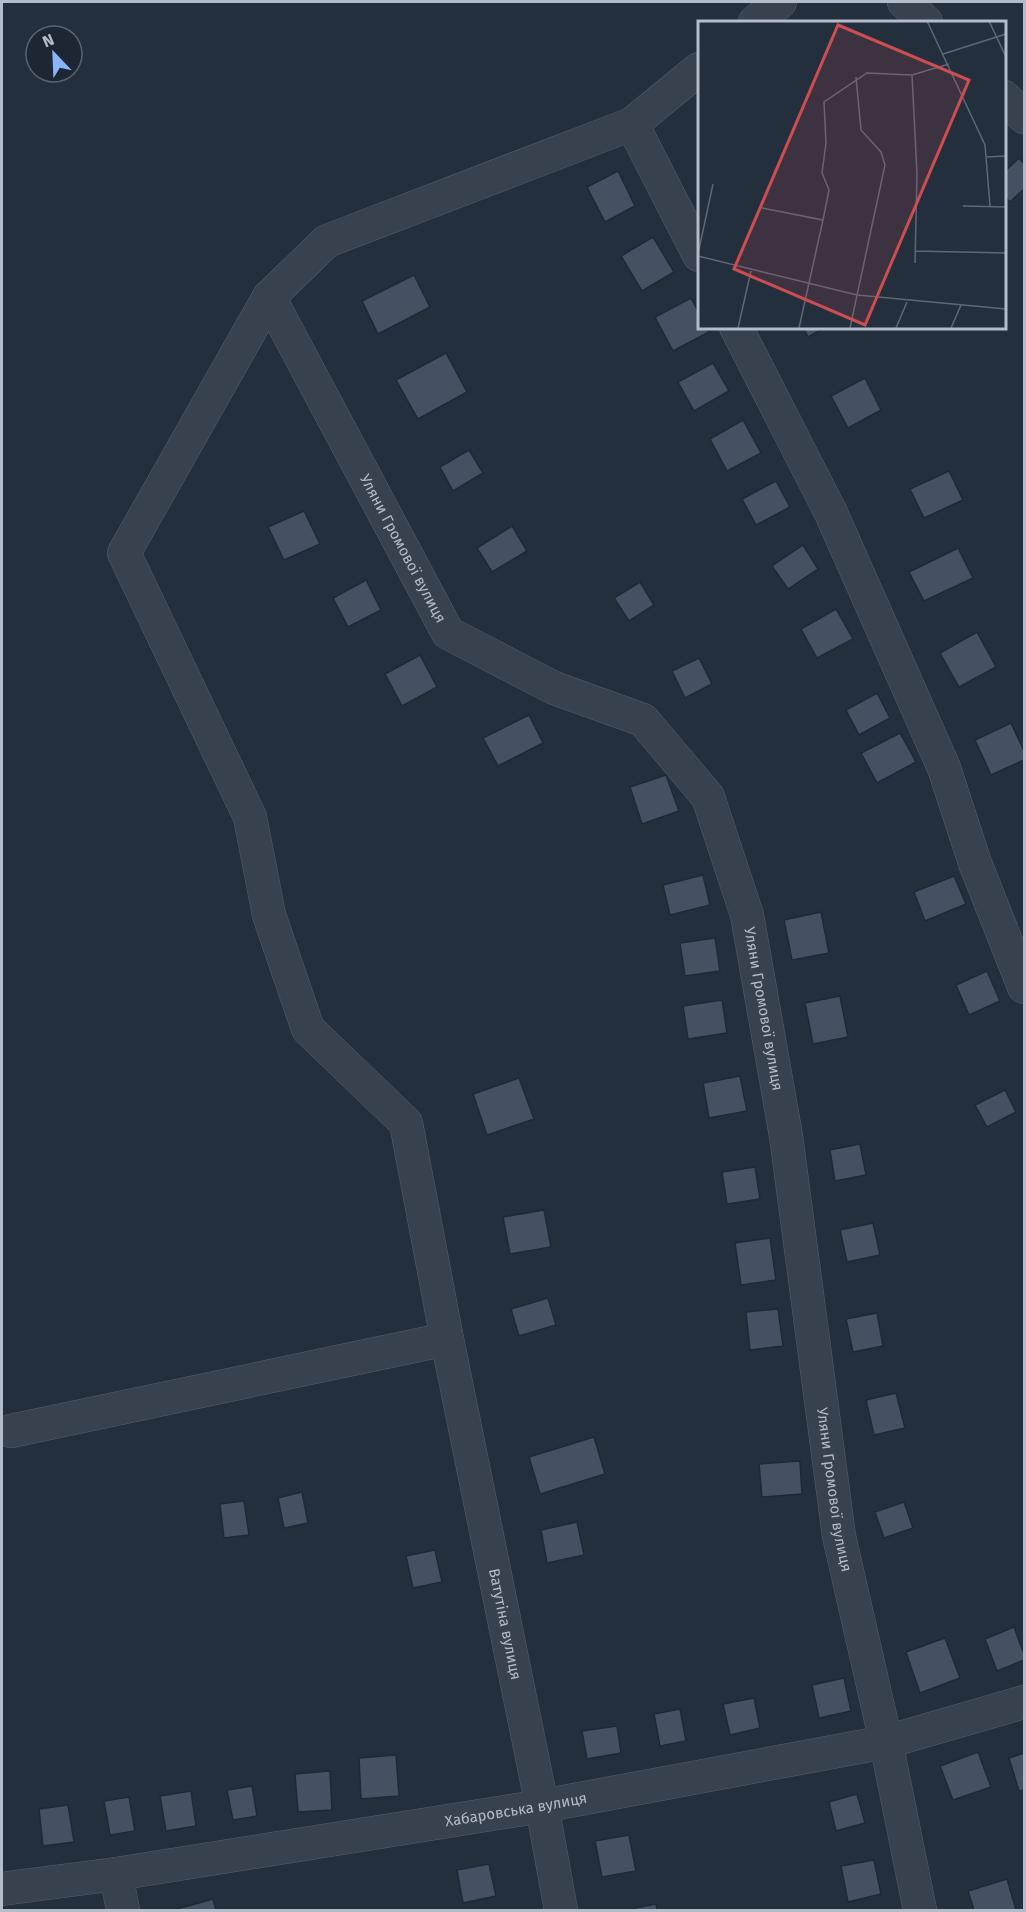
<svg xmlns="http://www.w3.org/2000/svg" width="1026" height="1912" viewBox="0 0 1026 1912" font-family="'Fira Sans',sans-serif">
<rect width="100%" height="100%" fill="#242f3e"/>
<!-- building -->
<g fill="#455162" stroke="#1f2835" stroke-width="1.5">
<polygon points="1019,158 1024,164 1024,189 1010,202 1004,196 1004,172"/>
<polygon points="618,171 635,206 605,222 587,187"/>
<polygon points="653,237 674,272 642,291 621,256"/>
<polygon points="414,275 430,307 378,334 362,301"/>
<polygon points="691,298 699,313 699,327 706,327 709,332 673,351 655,317"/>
<polygon points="803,327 826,327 808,337"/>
<polygon points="446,353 467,392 418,419 396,380"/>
<polygon points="713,363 729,391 694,411 678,382"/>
<polygon points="865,378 881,410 848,428 831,396"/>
<polygon points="743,420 761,453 727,471 710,439"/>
<polygon points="469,450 483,473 453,491 440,467"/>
<polygon points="949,471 963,500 924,518 910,489"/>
<polygon points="776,481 790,507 756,525 742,499"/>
<polygon points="304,511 320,544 284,560 268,527"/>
<polygon points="512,526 527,551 492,572 477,548"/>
<polygon points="803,545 818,569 788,589 772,566"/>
<polygon points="958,548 973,578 924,601 909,572"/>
<polygon points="366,580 381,610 348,627 333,598"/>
<polygon points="640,582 654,605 629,621 614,598"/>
<polygon points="836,609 853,639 817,658 801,629"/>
<polygon points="977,632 996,667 959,687 940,653"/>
<polygon points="420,655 437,687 402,706 385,674"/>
<polygon points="699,658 712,684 685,698 672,671"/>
<polygon points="877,693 890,718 859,735 846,710"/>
<polygon points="529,715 543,743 498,766 483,738"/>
<polygon points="1011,723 1024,751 1024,760 991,775 975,740"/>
<polygon points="900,733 916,762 877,783 861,753"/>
<polygon points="666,775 679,811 642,824 630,787"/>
<polygon points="703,875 710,905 670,915 663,885"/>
<polygon points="954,876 966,904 925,921 914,892"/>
<polygon points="821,912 829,953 792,960 784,920"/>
<polygon points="715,938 720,971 685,976 680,943"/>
<polygon points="987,971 1000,1001 969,1015 956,985"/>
<polygon points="840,996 848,1037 813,1044 805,1003"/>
<polygon points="722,1000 727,1033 688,1039 683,1006"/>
<polygon points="740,1076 747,1111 709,1118 703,1083"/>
<polygon points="519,1078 534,1119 487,1135 473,1094"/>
<polygon points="1005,1090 1016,1112 987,1127 975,1105"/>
<polygon points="860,1144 866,1175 835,1181 830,1150"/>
<polygon points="755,1167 760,1199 727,1204 722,1172"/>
<polygon points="544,1210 551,1247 510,1254 503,1217"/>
<polygon points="873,1223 880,1255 847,1262 840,1230"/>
<polygon points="770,1238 776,1280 741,1285 735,1243"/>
<polygon points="548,1298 556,1325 519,1336 511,1309"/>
<polygon points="778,1309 783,1346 750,1350 746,1312"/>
<polygon points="877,1313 883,1346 853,1352 846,1319"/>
<polygon points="896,1393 905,1428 874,1435 866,1400"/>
<polygon points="594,1437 605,1474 540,1494 529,1457"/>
<polygon points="800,1461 802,1494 762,1497 759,1464"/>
<polygon points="302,1492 308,1523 284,1528 278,1498"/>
<polygon points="244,1501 249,1535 224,1538 220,1504"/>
<polygon points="904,1502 913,1528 884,1538 875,1512"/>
<polygon points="577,1522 584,1555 547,1563 541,1530"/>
<polygon points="435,1550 442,1582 413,1588 406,1556"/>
<polygon points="1014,1627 1024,1654 1024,1660 997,1671 985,1639"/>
<polygon points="945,1638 960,1678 920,1693 906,1652"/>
<polygon points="844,1678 851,1711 819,1718 812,1685"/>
<polygon points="754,1698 760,1728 730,1735 723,1704"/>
<polygon points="680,1709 686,1741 660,1746 654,1714"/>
<polygon points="617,1726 621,1753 587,1759 582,1731"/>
<polygon points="978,1752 991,1787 953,1800 940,1766"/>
<polygon points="1024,1753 1024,1790 1019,1791 1009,1758"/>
<polygon points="396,1755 399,1796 361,1799 359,1758"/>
<polygon points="330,1771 332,1810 298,1812 295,1774"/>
<polygon points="252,1786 257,1816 233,1820 227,1790"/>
<polygon points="191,1791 196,1826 166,1831 160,1796"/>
<polygon points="857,1794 865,1823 836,1831 829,1802"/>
<polygon points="129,1797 135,1831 110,1835 104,1801"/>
<polygon points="68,1805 74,1842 43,1846 39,1809"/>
<polygon points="629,1835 636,1871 602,1877 595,1841"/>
<polygon points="874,1860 881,1894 848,1902 841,1866"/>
<polygon points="489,1864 496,1896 463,1903 457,1870"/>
<polygon points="1007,1879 1016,1910 974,1910 968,1891"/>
<polygon points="213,1899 216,1910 178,1910 177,1909"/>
<polygon points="656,1904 657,1910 625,1910"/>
</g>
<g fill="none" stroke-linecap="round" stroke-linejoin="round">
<defs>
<g id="minor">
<polyline points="904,2 926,22"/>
<polyline points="755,22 780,2"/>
<polyline points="1004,97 1024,117"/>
<polyline points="632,124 699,255"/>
<path id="s1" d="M269,297L448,633L554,688L643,720L708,797L747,915L786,1136L839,1536L886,1742L920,1910"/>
<polyline points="736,327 831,513 944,768 975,863 1024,987"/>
<path id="s2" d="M447,1339L542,1806L561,1910"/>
<polyline points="11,1431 447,1339 406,1123 308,1029 269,915 250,817 124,553 269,297 327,241 632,124 699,69"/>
<polyline points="116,1874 123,1910"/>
<path id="s3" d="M2,1889L116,1874L542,1806L886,1742L1024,1702"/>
</g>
</defs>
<!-- minor casing -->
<use href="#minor" stroke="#565f6c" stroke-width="34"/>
<!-- minor -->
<use href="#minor" stroke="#38414e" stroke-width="33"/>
</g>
<g text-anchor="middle" stroke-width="4.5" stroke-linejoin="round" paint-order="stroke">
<!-- street labels -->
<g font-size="15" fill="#b4bcc9" stroke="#1d2633">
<text dy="5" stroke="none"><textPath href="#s1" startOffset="285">Уляни Громової вулиця</textPath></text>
<text dy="5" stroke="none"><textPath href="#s1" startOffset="915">Уляни Громової вулиця</textPath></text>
<text dy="5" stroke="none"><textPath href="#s1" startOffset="1401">Уляни Громової вулиця</textPath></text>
<text dy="5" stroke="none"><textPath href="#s2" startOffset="291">Ватутіна вулиця</textPath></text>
<text dy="5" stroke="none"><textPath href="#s3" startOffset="520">Хабаровська вулиця</textPath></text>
</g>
</g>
<!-- overview -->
<g transform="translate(698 21)">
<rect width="308" height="308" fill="#242f3e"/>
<path fill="none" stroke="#5e6776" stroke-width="1.5" d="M229,0L287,124L292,185M291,0L308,36M245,33L308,13M214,54L219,153L217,242M289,136L308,135M265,185L308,186M64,187L125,199L131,169L124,152L128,122L126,81L169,52L214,54L251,43M217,230L308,232M0,233L15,163M0,235L159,274L308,288M40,307L53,250M101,307L125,199M152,307L187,144L183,131L163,109L158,56M198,307L209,281M253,307L263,284"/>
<path fill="#ce4d50" fill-opacity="0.15" stroke="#ce4d50" stroke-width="3" d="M140,4L271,59L167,304L36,248Z"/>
<rect width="308" height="308" fill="none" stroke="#b4bcc9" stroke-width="3"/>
</g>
<!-- border -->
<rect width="1026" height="1912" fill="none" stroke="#b4bcc9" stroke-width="6"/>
<!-- north arrow -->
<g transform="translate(54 54) rotate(337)"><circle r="28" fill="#1d2633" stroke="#59626f" stroke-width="1.5"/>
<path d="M0-4.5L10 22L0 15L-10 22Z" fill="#8ab4f8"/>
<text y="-9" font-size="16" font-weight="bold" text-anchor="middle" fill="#b4bcc9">N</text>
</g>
</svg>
